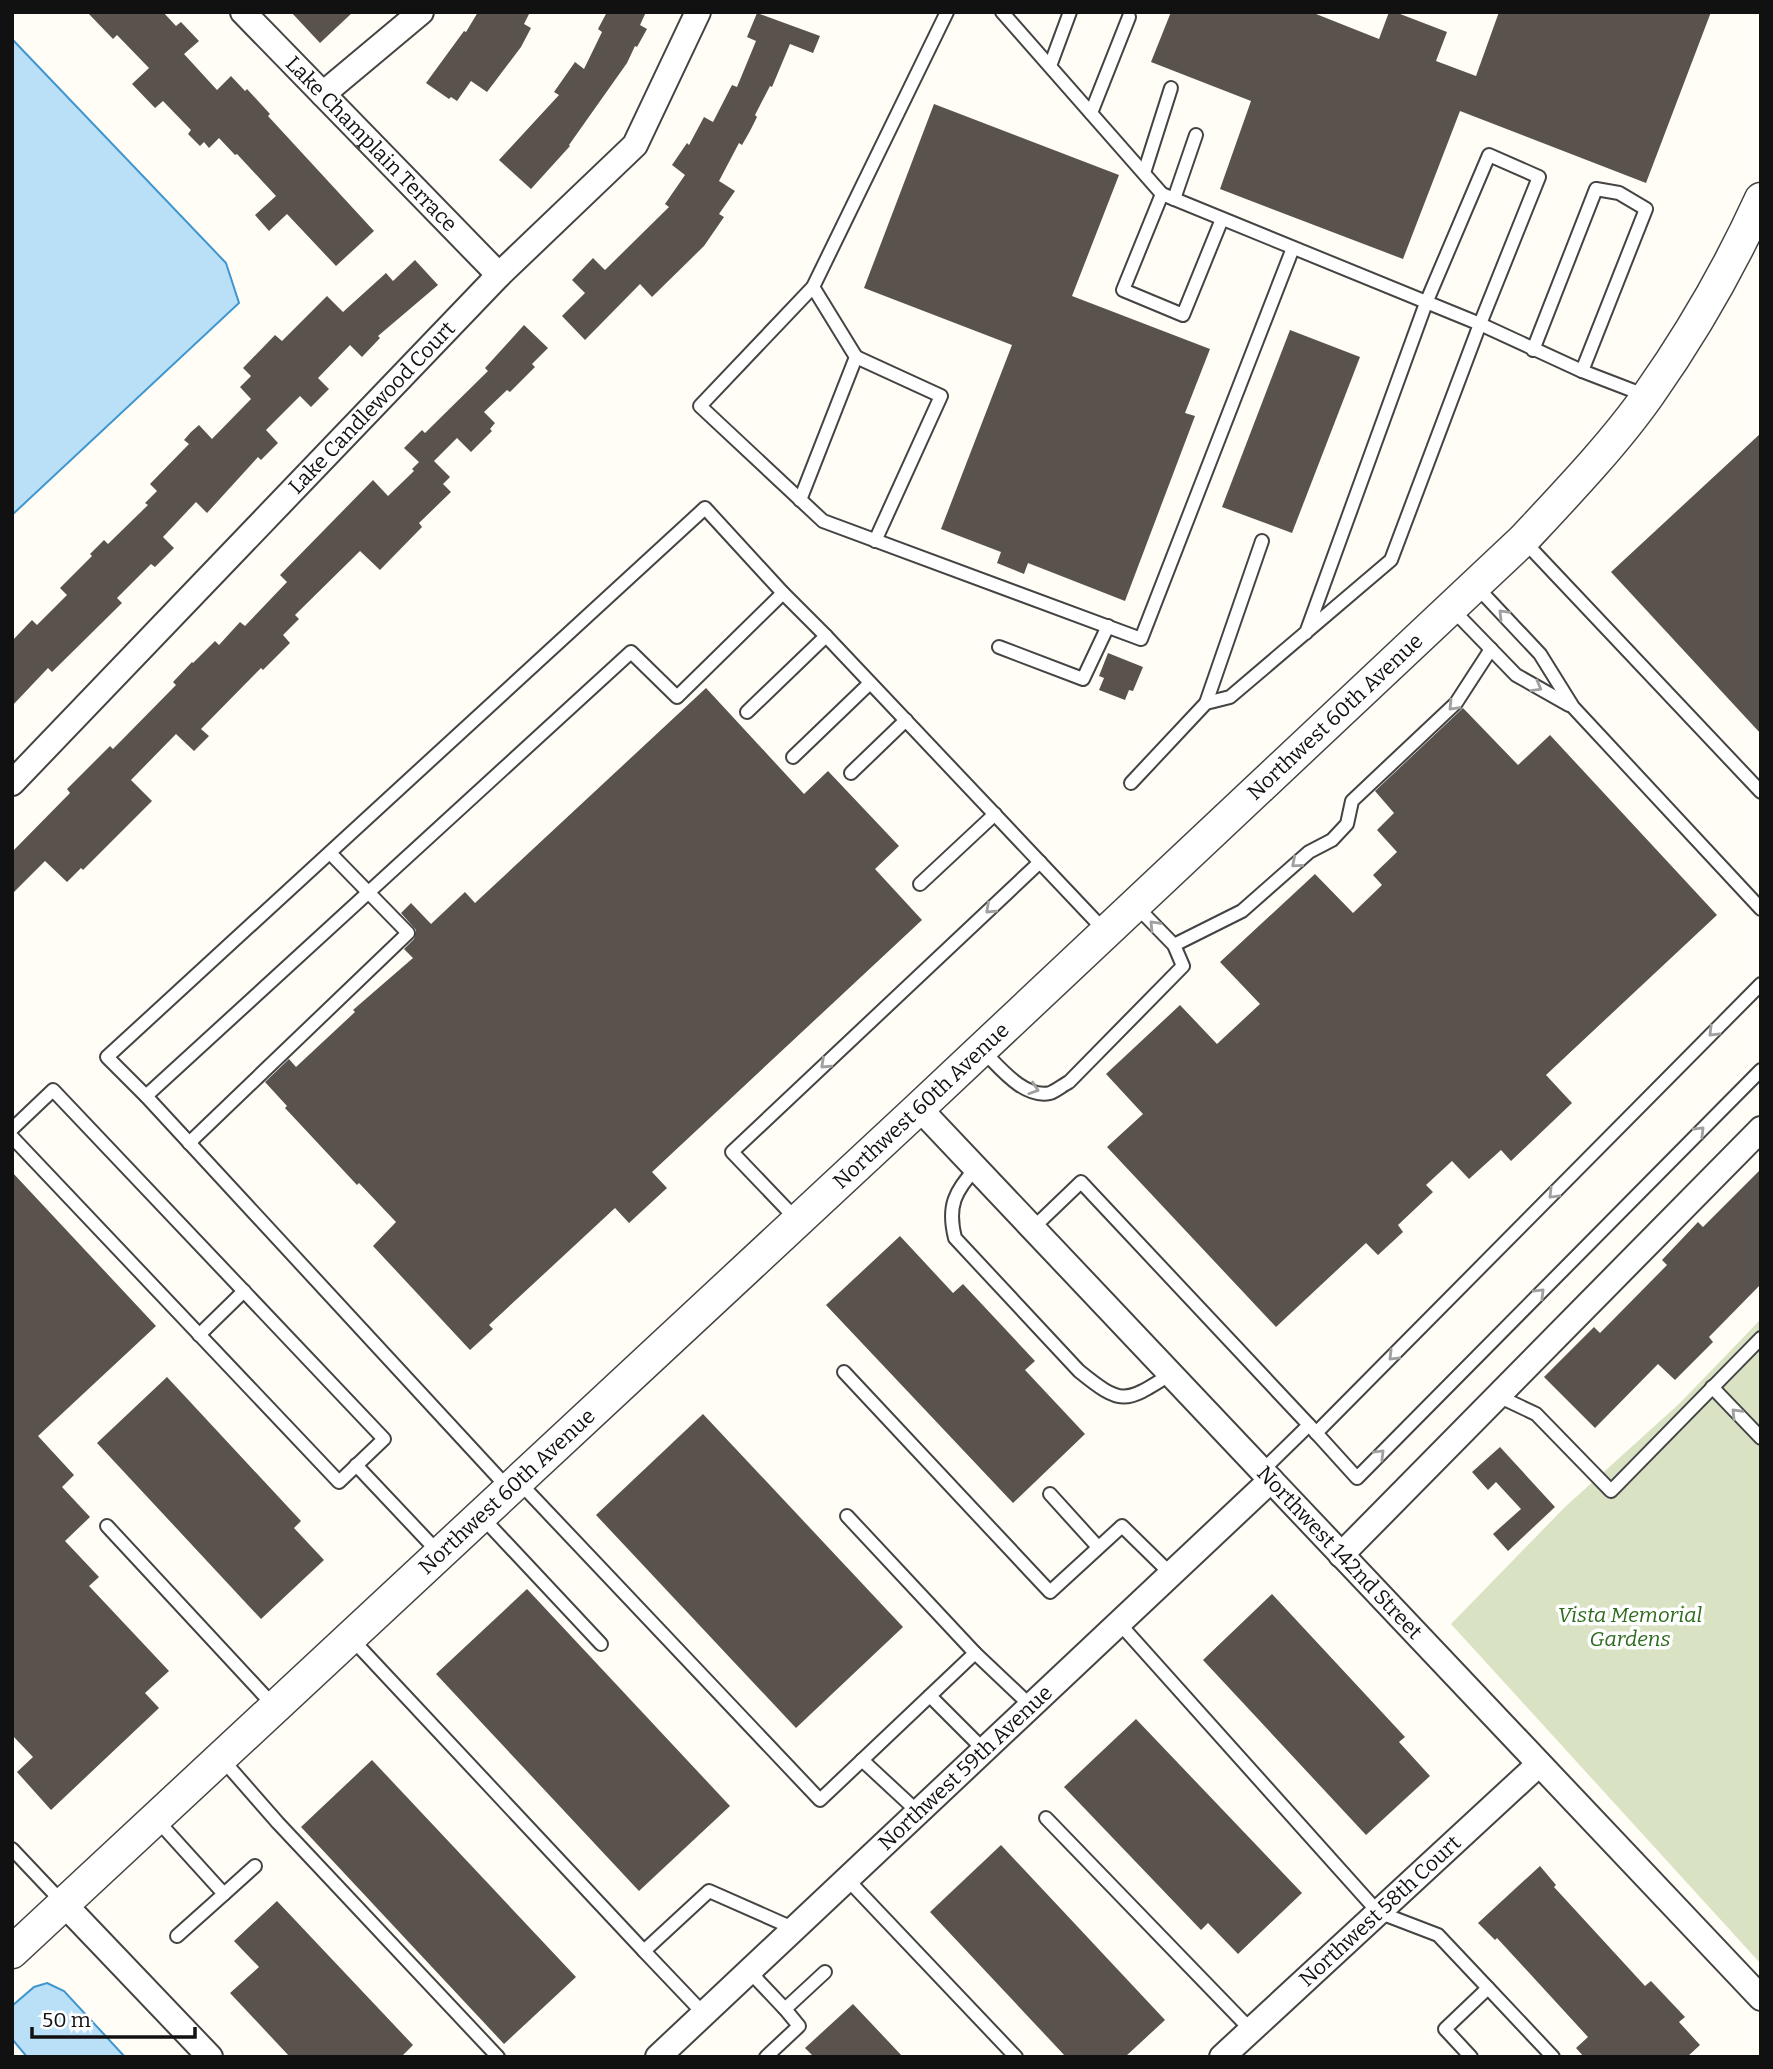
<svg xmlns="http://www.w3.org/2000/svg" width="1773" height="2069" viewBox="0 0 1773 2069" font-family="Bitter,serif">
<rect width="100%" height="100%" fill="#fffdf5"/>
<!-- cemetery -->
<polygon fill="#d9e3c4" points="1761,1319 1761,1964 1451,1624 1565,1507 1680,1403"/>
<!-- water -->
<g fill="#b9e0f7" stroke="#3f96cf" stroke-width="2">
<polygon points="12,39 226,263 239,303 12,515"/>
<polygon points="47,1983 64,1991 125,2057 27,2057 12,2039 12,2006 34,1987"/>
</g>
<!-- building -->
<g fill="#5a524d">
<polygon points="87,12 163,12 176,26 181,22 199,41 184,54 217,90 231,76 245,91 247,89 270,114 268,116 374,231 336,266 287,214 269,231 255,215 276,196 237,154 235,155 219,138 209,148 204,142 200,146 188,134 191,130 163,101 155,108 132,84 149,68 117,35 113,39"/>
<polygon points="291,12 353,12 320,43"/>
<polygon points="478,12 530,12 524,24 531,28 521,47 487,92 471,81 457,101 451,97 449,99 426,83 464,31 466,32"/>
<polygon points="607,12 646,12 640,25 647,29 637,47 635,46 627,63 569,145 570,146 531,189 499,160 559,95 554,92 575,62 584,69 602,32 598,29"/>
<polygon points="1171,12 1311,12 1379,39 1389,12 1395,12 1447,32 1436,61 1476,76 1499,12 1711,12 1646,183 1460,111 1403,259 1220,189 1251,101 1151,62"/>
<polygon points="757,13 820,36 813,53 790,44 772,87 770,86 755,115 757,117 750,131 742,145 739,143 719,181 735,191 719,214 724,217 704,246 652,297 640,284 585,340 562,316 585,293 572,280 593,258 605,270 669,207 665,204 685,175 672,165 687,143 689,145 704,117 713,122 732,85 737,87 756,41 747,37"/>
<polygon points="934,104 1119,175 1072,296 1210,349 1185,413 1195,416 1125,601 1028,563 1024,574 997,563 1001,552 941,529 1012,345 864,288"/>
<polygon points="415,260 438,285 378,336 380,338 362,357 350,345 318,378 329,389 311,407 300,396 266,430 278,443 261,460 258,457 207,513 196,502 163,537 174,548 155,567 151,564 117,598 122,603 52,672 48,668 12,706 12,641 32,620 37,625 67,595 60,588 92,556 90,554 104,540 108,544 148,505 145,503 157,491 150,484 189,444 184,440 191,432 199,425 212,439 251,399 240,387 251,376 243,368 275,335 282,341 327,296 343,312 386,273 393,281"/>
<polygon points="524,325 548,348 532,364 535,367 510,392 507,390 484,412 495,423 490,429 492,431 471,452 457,438 434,461 450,477 443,484 451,492 419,523 422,527 380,570 360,551 295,615 299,619 283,635 290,643 263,670 261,668 201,729 209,736 194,751 176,734 131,780 152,801 83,870 81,868 67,882 45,861 12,894 12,852 70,793 67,789 110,746 113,749 176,685 173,682 192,662 193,663 215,641 219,645 240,622 245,626 287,582 280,575 373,480 388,496 414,471 412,469 419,462 404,448 422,430 425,433 488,371 485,368"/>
<polygon points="1290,330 1360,357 1292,533 1222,507"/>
<polygon points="1761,433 1761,734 1611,572"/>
<polygon points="1108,653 1143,667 1133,691 1129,690 1125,700 1099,690 1104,678 1099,676"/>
<polygon points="706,688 804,794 828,771 899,846 875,869 922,920 652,1172 667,1188 629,1223 615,1208 489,1325 493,1329 470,1350 373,1246 396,1222 359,1183 357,1185 285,1108 287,1106 265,1082 289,1059 296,1067 355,1012 353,1010 413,958 404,949 414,939 416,930 401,913 411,903 431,924 465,892 475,903"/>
<polygon points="1463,708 1518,765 1550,735 1717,915 1546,1075 1572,1103 1511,1161 1501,1150 1469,1179 1452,1161 1426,1185 1433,1192 1398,1225 1403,1232 1378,1255 1366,1243 1276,1327 1107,1147 1143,1114 1106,1074 1180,1005 1217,1044 1260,1004 1220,962 1315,874 1353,913 1382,885 1373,875 1397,852 1377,830 1394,813 1375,791"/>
<polygon points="1761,1169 1761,1284 1709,1337 1713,1342 1675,1380 1658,1364 1595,1428 1544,1377 1594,1327 1600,1333 1667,1265 1662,1260 1698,1222 1703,1227"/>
<polygon points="12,1172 156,1326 38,1436 74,1475 62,1487 90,1517 65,1541 99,1577 89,1586 169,1671 145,1693 159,1708 51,1810 17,1772 33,1757 12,1735"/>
<polygon points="900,1236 953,1293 963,1284 1035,1361 1025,1370 1085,1434 1013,1503 826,1305"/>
<polygon points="167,1377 301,1521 294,1528 324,1560 261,1619 97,1443"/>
<polygon points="703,1414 903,1627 796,1728 596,1515"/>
<polygon points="1500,1447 1555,1507 1508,1551 1493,1534 1521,1509 1496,1482 1488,1490 1472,1472"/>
<polygon points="527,1589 730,1806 639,1891 436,1674"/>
<polygon points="1272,1594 1405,1737 1399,1742 1430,1776 1366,1835 1203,1660"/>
<polygon points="1136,1719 1302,1893 1238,1954 1208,1923 1201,1930 1064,1787"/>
<polygon points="372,1760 576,1977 504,2044 301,1827"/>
<polygon points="1001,1845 1165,2020 1125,2057 1066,2057 930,1912"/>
<polygon points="1540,1866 1556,1885 1554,1887 1645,1986 1651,1981 1685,2017 1679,2022 1700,2045 1687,2057 1584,2057 1576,2048 1588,2037 1497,1938 1495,1940 1478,1923"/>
<polygon points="277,1901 413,2045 401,2057 290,2057 230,1993 259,1967 234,1941"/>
<polygon points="853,2004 903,2057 814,2057 805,2048"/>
</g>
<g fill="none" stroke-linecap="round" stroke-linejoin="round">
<defs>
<g id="service">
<polyline points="947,12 813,287 700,406 823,521 1141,639 1293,248"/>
<polyline points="1002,12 1162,194 1480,324 1582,371 1647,396"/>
<polyline points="1050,66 1070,12"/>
<polyline points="1091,113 1129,17"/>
<polyline points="1144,173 1171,88"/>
<polyline points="1162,194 1123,290 1183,315 1222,219"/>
<polyline points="1174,199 1196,135"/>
<polyline points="1533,350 1596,189 1619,193 1646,209 1582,371"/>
<polyline points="856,357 941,396 875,541"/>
<polyline points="800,500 856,357 813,287"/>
<polyline points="1523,540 1761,792"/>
<polyline points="1475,585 1540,654 1573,707 1761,909"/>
<polyline points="1452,609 1516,675 1569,705"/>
<polyline points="999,647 1083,679 1108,626"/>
<polyline points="1206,703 1262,541"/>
<polyline points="747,712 826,636 1105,931"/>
<polyline points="793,757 870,683"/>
<polyline points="851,773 906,720"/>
<polyline points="1131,783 1206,703 1230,697 1391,560 1480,324 1539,177 1489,155 1426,303 1306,633"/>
<polyline points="920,884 995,814"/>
<polyline points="1174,945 1242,911 1309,852 1332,840 1347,824 1352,801 1456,703 1491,649"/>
<path d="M981,1049C998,1065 1023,1099 1050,1093C1056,1091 1063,1085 1069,1082L1183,966L1174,945L1136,906"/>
<polyline points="146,1096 107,1057 705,508 783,593"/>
<polyline points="12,1129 53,1090 384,1439 339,1482 12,1137"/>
<polyline points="189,1143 408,933 330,853"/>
<path d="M976,1168C955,1191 947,1206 955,1238L1079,1371C1122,1406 1125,1403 1171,1374"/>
<polyline points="797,1220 732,1152 1040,862"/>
<polyline points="1033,1228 1081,1182 1309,1425 1262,1471"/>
<polyline points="199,1335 244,1291"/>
<polyline points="844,1372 1050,1592 1122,1526 1171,1574"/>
<polyline points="1712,1387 1761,1438"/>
<polyline points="1498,1396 1536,1414 1611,1491 1761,1338"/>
<polyline points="1309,1425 1357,1478 1761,1070"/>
<polyline points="1316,1433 1761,984"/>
<polyline points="356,1465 440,1554"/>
<polyline points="519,1482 820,1800 975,1653 847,1516"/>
<polyline points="508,1488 146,1096 631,652 677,697 783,593 826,636"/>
<polyline points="1050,1494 1098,1547"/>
<polyline points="481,1516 601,1644"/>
<polyline points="107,1526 275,1707"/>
<polyline points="1119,1623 1378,1912 1438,1935 1488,1988"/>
<polyline points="351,1638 644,1951 709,1891 795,1929"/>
<polyline points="975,1653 1031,1706"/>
<polyline points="930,1696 984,1750"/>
<polyline points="222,1759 278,1823 498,2057"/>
<polyline points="862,1760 918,1812"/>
<polyline points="1046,1818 1251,2030"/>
<polyline points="156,1819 224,1894 255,1866"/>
<polyline points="12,1849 64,1904"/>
<polyline points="847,1879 1016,2057"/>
<polyline points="177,1936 224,1894"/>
<polyline points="644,1951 704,2014"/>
<polyline points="749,1971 785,2009 825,1972"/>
<polyline points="766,2057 799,2026 785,2009"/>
<polyline points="1471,2057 1445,2029 1488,1988 1553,2057"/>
</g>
<g id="minor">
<path id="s1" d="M243,12L499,275"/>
<polyline points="323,94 421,12"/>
<path id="s2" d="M12,783L499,275L635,145L698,12"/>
<path id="s3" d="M919,1108L1761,1998"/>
<polyline points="1341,1555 1761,1129"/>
<polyline points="64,1904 210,2057"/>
<path id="s4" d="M658,2057L1271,1480"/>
<path id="s5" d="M1222,2057L1539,1764"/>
</g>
<g id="tertiary">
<path id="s6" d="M12,1952L919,1108L1523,540C1565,495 1614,444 1649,394C1692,333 1730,267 1761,199"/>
</g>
</defs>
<!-- service casing -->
<use href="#service" stroke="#444" stroke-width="16"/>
<!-- minor casing -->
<use href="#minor" stroke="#444" stroke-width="28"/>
<!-- tertiary casing -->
<use href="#tertiary" stroke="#444" stroke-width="35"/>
<!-- service -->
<use href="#service" stroke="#fff" stroke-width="12"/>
<!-- minor -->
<use href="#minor" stroke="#fff" stroke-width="24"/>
<!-- tertiary -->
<use href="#tertiary" stroke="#fff" stroke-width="32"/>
</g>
<!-- one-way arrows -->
<defs><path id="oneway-chevron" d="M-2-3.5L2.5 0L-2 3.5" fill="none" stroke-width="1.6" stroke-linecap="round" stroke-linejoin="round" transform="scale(1.75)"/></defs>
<g stroke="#a0a0a0">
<use href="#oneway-chevron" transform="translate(1503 614) rotate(-134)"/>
<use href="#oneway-chevron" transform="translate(1537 687) rotate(29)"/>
<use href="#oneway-chevron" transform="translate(1453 706) rotate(134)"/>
<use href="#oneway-chevron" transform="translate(1296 863) rotate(139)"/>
<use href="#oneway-chevron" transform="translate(990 909) rotate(137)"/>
<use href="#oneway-chevron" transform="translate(1154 925) rotate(-134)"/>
<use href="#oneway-chevron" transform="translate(1713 1032) rotate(135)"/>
<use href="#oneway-chevron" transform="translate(825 1064) rotate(137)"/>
<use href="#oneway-chevron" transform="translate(1034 1089) rotate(18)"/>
<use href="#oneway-chevron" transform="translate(1700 1131) rotate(-45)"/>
<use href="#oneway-chevron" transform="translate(1553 1194) rotate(135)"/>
<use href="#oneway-chevron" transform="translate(1540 1293) rotate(-45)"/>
<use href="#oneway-chevron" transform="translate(1393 1356) rotate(135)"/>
<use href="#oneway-chevron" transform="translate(1736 1413) rotate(-134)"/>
<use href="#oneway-chevron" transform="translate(1380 1454) rotate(-45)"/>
</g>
<g text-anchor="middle" stroke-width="7" stroke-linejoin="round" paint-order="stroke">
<!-- street labels -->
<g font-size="21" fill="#111" stroke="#fff">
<text dy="7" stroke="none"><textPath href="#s1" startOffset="184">Lake Champlain Terrace</textPath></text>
<text dy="7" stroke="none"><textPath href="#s2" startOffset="520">Lake Candlewood Court</textPath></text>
<text dy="7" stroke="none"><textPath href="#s6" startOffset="1810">Northwest 60th Avenue</textPath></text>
<text dy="7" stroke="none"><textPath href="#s6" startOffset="1242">Northwest 60th Avenue</textPath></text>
<text dy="7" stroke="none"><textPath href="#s6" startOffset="676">Northwest 60th Avenue</textPath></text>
<text dy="7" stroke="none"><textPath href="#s3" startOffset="612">Northwest 142nd Street</textPath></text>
<text dy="7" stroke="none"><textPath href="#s4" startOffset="422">Northwest 59th Avenue</textPath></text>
<text dy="7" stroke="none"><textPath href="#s5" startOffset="215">Northwest 58th Court</textPath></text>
</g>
<!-- park labels -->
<g font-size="21" font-style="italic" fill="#2f6b1f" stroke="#fff">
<text x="1630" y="1622">Vista Memorial<tspan x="1630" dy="24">Gardens</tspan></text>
</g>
</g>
<!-- border -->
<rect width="1773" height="2069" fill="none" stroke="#111111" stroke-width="28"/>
<!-- scale -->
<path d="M32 2027v10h163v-10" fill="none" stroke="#111111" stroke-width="3.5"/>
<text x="42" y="2027" font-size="21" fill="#111111" stroke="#ffffff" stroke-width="5" paint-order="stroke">50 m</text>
</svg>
